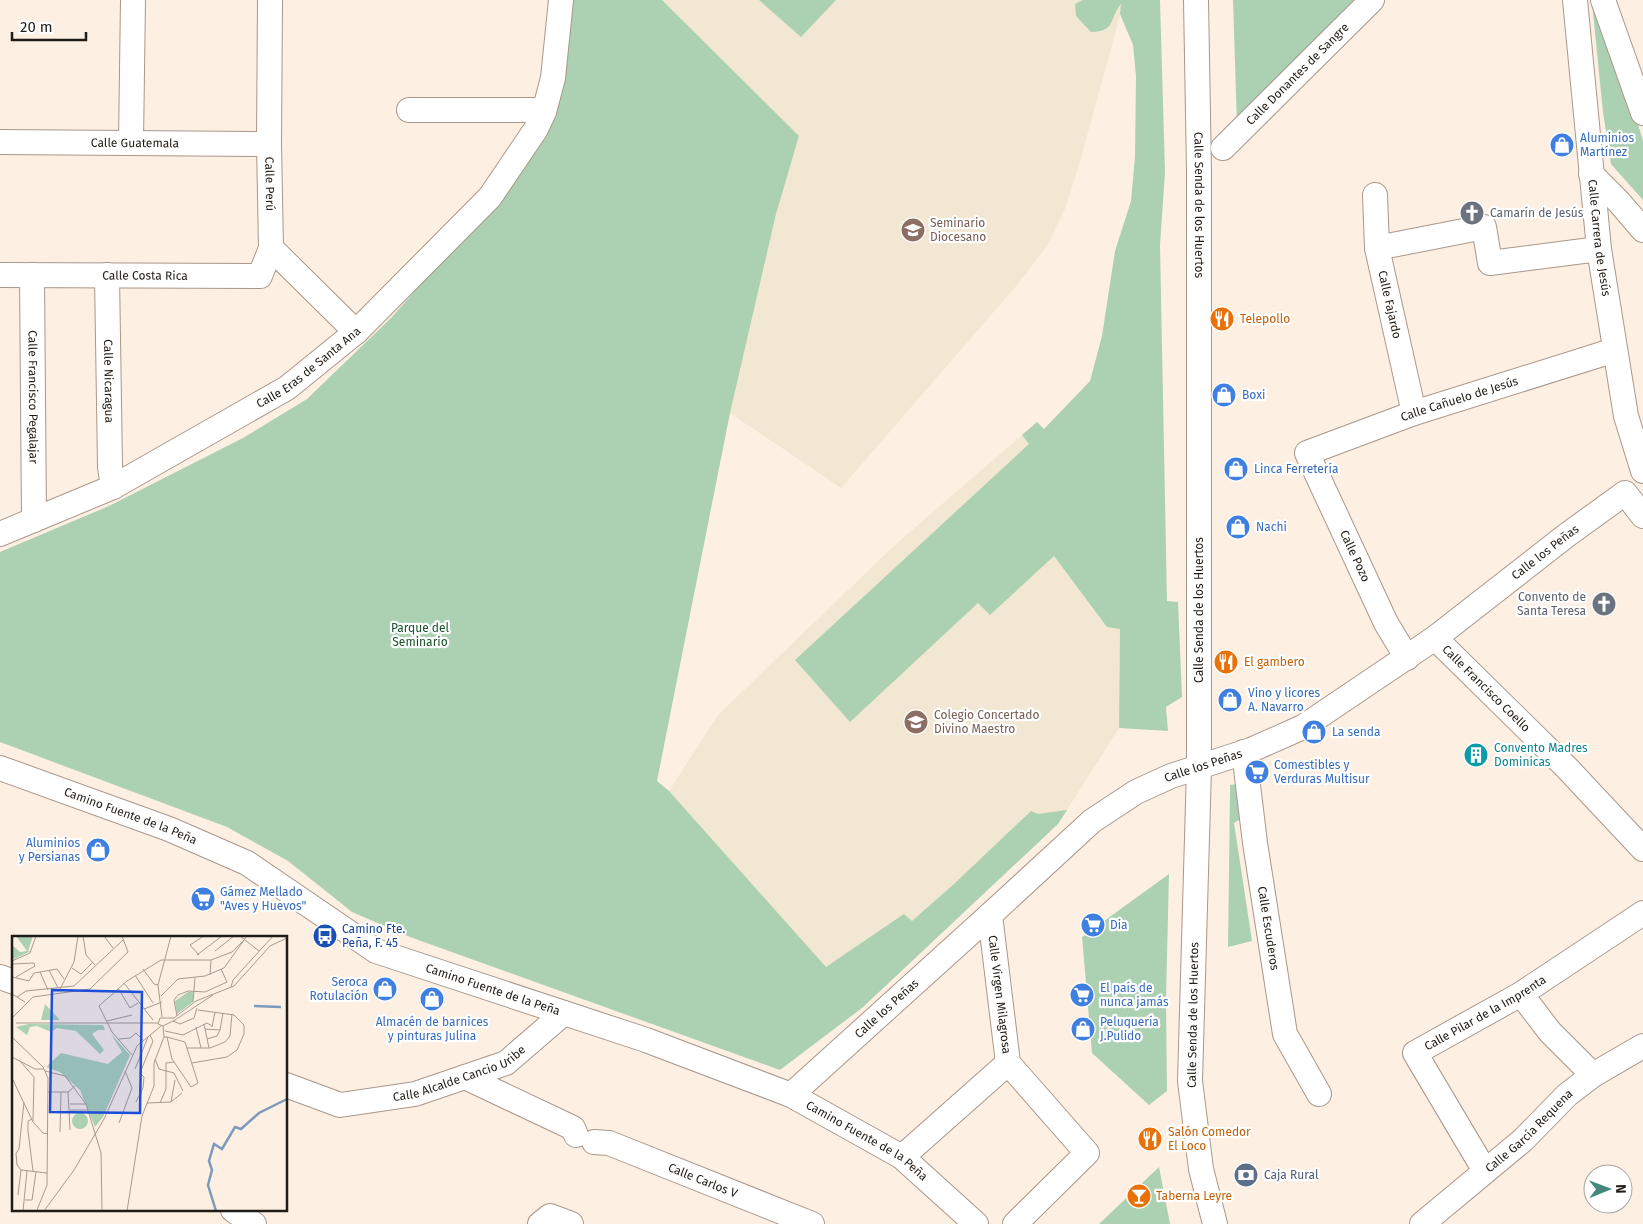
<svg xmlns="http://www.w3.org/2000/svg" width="1643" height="1224" viewBox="0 0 1643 1224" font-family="'Fira Sans',sans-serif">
<rect width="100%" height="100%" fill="#feefe3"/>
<!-- education -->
<g fill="#f1e7d2">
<polygon points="662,0 1122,0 1121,12 1079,165 1065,209 1047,246 1017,285 841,488 730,413 776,214 799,136"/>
<polygon points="1037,422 1118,519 1121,544 1119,728 1058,824 862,1008 669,791 718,715 896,544"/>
</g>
<!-- green -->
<g fill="#acd1b2">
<polygon points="566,0 662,0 799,136 776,214 730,413 657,781 669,791 826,967 904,914 912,921 954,884 1031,811 1038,814 1067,810 1058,824 862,1008 780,1070 410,937 352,912 288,861 227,827 0,742 0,552 109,506 243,438 307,399 391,318 498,198 545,128"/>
<polygon points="759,0 836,0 801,37"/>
<path d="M1083,0H1160L1165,172L1160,245L1167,601L1178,602L1182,697L1166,707L1168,731L1119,728L1120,629L1107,627L1054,556L990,615L978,603L850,722L795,660L1029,444L1022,435L1037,422L1044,429L1090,381L1102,336L1115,251L1131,201L1135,157L1136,76L1133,45L1120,14L1121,4C1109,18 1116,32 1091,32L1076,16L1075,4Z"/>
<polygon points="1233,0 1364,0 1237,126"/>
<polygon points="1592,3 1626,85 1643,141 1643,200 1611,164 1603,112"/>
<polygon points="1237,784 1241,819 1234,823 1252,941 1228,947 1230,790 1230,785"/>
<polygon points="1169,874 1166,998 1167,1091 1149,1105 1092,1053 1082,937"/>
<polygon points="1159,1167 1170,1224 1099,1224"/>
</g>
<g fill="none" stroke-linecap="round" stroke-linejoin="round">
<defs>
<g id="street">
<path id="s1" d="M270,0L269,144L271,248L356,332"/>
<path id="s2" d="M1196,0L1199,171V768L1190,1081L1201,1169L1215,1224"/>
<path id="s3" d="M1575,0L1599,249L1626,416L1643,471"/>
<polyline points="1603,0 1643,113"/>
<polyline points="409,110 544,110"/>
<path id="s4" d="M0,142L269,144"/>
<polyline points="131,142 133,0"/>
<path id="s5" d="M1223,148L1372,0"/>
<polyline points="1591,174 1619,202 1643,230"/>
<path id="s6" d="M1375,195L1377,248L1414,413"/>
<polyline points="1377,248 1484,227 1490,263 1599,249"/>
<path id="s7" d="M0,275L260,276L271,248"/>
<path id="s8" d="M32,275L34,520"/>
<path id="s9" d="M107,275L110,467L113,487"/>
<path id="s10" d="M0,534L113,487L287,388L356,332L490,197L536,129L544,112L553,78L561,0"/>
<path id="s11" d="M1435,638L1567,768L1643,849"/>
<path id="s12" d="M1407,658L1386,623L1307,453L1414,413L1615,350"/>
<path id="s13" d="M1244,752L1255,843L1285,1034L1319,1094"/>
<path id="s14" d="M0,768L169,829L247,863L376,951L646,1040L791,1095L902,1157L976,1224"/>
<path id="s15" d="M990,915L1008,1063L1087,1153L1015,1224"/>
<polyline points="0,977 14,982"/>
<polyline points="1521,994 1550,1032 1593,1075"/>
<polyline points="465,1077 573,1128 576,1135"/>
<path id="s16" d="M286,1085L340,1105L415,1094L506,1063L564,1013"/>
<path id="s17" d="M791,1095L990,915L1092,821L1136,792L1171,776L1251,750L1303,727L1435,638L1567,535L1625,493L1643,516"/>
<path id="s18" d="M594,1142L609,1143L812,1224"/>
<polyline points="902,1157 1008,1063"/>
<path id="s19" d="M1485,1171L1415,1053L1521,994L1643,913"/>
<polyline points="233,1210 254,1224"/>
<polyline points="540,1224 550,1216 571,1224"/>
<path id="s20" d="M1422,1224L1523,1140L1567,1095L1593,1075L1643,1046"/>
</g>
</defs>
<!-- street casing -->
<use href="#street" stroke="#a9978a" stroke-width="26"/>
<!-- street -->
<use href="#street" stroke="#fff" stroke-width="24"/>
</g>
<!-- icons -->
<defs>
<symbol id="shop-disc" viewBox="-11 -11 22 22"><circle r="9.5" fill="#3f7fe0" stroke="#fff"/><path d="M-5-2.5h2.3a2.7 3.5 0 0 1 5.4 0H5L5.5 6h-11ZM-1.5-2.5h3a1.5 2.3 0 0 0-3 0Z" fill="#fff"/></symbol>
<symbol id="church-disc" viewBox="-11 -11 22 22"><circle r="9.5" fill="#6b7280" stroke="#fff"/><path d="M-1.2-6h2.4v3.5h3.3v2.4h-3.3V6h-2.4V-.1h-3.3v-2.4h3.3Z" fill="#fff"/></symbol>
<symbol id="university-disc" viewBox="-11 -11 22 22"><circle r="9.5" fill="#8d6e63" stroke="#fff"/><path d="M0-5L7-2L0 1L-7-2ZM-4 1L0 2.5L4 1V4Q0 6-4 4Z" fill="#fff"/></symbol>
<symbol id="restaurant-disc" viewBox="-11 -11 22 22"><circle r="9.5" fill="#e8710a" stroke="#fff"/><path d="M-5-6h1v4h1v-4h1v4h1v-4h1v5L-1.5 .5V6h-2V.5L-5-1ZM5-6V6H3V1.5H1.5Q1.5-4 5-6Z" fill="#fff"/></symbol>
<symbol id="school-disc" viewBox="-11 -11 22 22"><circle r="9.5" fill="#8d6e63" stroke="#fff"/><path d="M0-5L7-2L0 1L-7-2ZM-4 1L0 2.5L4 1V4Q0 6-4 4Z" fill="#fff"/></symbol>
<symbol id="building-disc" viewBox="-11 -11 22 22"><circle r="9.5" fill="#0f9aa8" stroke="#fff"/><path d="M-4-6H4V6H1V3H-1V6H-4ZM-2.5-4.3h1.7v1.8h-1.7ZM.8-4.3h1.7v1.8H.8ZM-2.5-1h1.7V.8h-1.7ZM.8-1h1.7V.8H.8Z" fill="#fff"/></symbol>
<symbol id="supermarket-disc" viewBox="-11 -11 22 22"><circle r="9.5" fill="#3f7fe0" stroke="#fff"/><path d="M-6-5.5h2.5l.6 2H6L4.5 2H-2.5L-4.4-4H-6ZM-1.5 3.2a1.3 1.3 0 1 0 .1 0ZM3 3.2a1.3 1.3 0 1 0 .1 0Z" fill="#fff"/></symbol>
<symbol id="bus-disc" viewBox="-11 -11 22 22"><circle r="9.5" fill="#1a4fb4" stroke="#fff"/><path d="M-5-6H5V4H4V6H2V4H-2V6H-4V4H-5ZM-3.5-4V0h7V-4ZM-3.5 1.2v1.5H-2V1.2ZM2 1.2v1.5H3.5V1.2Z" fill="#fff"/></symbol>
<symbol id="bank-disc" viewBox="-11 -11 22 22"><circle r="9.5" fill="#5c6f8a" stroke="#fff"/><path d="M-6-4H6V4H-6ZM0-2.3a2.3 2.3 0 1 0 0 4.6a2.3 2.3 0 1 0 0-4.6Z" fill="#fff"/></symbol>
<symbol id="bar-disc" viewBox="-11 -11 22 22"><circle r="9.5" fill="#e8710a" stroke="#fff"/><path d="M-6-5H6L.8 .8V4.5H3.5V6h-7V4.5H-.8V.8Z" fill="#fff"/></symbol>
</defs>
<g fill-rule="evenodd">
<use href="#shop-disc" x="1548" y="131" width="28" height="28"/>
<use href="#church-disc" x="1458" y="199" width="28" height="28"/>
<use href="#university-disc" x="899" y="216" width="28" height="28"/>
<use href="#restaurant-disc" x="1208" y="305" width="28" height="28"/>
<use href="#shop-disc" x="1210" y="381" width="28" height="28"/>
<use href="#shop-disc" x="1222" y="455" width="28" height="28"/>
<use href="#shop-disc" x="1224" y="513" width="28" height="28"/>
<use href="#church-disc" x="1590" y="590" width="28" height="28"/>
<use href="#restaurant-disc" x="1212" y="648" width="28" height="28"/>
<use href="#shop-disc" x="1216" y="686" width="28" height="28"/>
<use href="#school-disc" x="902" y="708" width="28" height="28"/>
<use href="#shop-disc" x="1300" y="718" width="28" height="28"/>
<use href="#building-disc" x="1462" y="741" width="28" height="28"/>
<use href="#supermarket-disc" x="1243" y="758" width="28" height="28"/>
<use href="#shop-disc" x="84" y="836" width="28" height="28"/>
<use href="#supermarket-disc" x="189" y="885" width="28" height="28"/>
<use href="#supermarket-disc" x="1079" y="911" width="28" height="28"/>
<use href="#bus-disc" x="311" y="922" width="28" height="28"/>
<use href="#shop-disc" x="371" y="975" width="28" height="28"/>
<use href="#supermarket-disc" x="1068" y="981" width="28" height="28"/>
<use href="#shop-disc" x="418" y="985" width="28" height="28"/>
<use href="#shop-disc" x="1069" y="1015" width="28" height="28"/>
<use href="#restaurant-disc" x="1136" y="1125" width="28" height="28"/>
<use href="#bank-disc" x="1232" y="1161" width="28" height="28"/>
<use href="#bar-disc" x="1125" y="1182" width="28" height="28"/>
</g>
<g text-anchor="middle" stroke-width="4.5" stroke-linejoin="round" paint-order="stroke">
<!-- street labels -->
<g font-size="12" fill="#221c16" stroke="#fff">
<text dy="4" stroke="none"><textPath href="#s5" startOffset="105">Calle Donantes de Sangre</textPath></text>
<text dy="4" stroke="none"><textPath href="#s4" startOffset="135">Calle Guatemala</textPath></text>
<text dy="4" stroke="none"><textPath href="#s1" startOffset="184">Calle Perú</textPath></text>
<text dy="4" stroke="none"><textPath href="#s2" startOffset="205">Calle Senda de los Huertos</textPath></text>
<text dy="4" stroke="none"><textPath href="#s3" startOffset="239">Calle Carrera de Jesús</textPath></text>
<text dy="4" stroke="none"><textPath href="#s7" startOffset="145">Calle Costa Rica</textPath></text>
<text dy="4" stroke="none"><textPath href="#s6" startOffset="111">Calle Fajardo</textPath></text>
<text dy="4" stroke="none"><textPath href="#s10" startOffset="352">Calle Eras de Santa Ana</textPath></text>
<text dy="4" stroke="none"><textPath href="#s9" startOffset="106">Calle Nicaragua</textPath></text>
<text dy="4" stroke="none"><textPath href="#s8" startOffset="122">Calle Francisco Pegalajar</textPath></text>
<text dy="4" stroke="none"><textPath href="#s12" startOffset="390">Calle Cañuelo de Jesús</textPath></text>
<text dy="4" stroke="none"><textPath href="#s17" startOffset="938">Calle los Peñas</textPath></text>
<text transform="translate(1355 556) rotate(65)" y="4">Calle Pozo</text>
<text transform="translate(1199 610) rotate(-90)" y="4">Calle Senda de los Huertos</text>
<text dy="4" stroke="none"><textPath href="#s11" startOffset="72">Calle Francisco Coello</textPath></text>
<text dy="4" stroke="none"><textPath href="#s17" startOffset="532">Calle los Peñas</textPath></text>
<text dy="4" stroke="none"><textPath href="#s14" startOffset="139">Camino Fuente de la Peña</textPath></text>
<text dy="4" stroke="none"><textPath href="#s13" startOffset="178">Calle Escuderos</textPath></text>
<text dy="4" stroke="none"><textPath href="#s14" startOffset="544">Camino Fuente de la Peña</textPath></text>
<text dy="4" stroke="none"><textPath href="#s15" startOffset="80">Calle Virgen Milagrosa</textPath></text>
<text dy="4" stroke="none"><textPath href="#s17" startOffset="129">Calle los Peñas</textPath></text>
<text dy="4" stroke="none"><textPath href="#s19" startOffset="218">Calle Pilar de la Imprenta</textPath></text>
<text transform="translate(1193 1015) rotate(-89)" y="4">Calle Senda de los Huertos</text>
<text dy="4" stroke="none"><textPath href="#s16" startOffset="182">Calle Alcalde Cancio Uribe</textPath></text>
<text dy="4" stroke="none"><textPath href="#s20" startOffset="142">Calle García Requena</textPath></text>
<text dy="4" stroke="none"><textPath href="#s14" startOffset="949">Camino Fuente de la Peña</textPath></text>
<text dy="4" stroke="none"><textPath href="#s18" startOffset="116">Calle Carlos V</textPath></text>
</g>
<!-- shop labels -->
<g font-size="12" fill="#366cbe" stroke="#fff" text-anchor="start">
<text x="1580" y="142">Aluminios<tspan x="1580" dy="14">Martínez</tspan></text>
<text x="1242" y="399">Boxi</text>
<text x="1254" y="473">Linca Ferretería</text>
<text x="1256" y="531">Nachi</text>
<text x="1248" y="697">Vino y licores<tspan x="1248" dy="14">A. Navarro</tspan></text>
<text x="1332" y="736">La senda</text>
<text x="1274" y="769">Comestibles y<tspan x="1274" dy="14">Verduras Multisur</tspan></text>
<text x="80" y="847" text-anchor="end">Aluminios<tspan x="80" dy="14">y Persianas</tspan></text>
<text x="220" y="896">Gámez Mellado<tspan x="220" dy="14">"Aves y Huevos"</tspan></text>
<text x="1110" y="929">Dia</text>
<text x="368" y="986" text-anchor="end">Seroca<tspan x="368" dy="14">Rotulación</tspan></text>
<text x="1100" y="992">El país de<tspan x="1100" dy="14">nunca jamás</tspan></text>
<text x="432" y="1026" text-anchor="middle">Almacén de barnices<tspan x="432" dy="14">y pinturas Julina</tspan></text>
<text x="1100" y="1026">Peluquería<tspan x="1100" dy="14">J.Pulido</tspan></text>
</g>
<!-- worship labels -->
<g font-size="12" fill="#5b616d" stroke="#fff" text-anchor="start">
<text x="1490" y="217">Camarín de Jesús</text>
<text x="1586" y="601" text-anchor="end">Convento de<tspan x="1586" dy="14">Santa Teresa</tspan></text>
</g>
<!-- education labels -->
<g font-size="12" fill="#785e54" stroke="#fff" text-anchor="start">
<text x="930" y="227">Seminario<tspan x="930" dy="14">Diocesano</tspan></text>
<text x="934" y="719">Colegio Concertado<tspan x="934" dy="14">Divino Maestro</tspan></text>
</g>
<!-- food labels -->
<g font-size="12" fill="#c56008" stroke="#fff" text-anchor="start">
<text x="1240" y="323">Telepollo</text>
<text x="1244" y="666">El gambero</text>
<text x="1168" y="1136">Salón Comedor<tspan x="1168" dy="14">El Loco</tspan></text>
<text x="1156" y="1200">Taberna Leyre</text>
</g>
<!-- park labels -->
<g font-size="12" fill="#175229" stroke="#fff">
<text x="420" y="632">Parque del<tspan x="420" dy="14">Seminario</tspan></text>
</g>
<!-- culture labels -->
<g font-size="12" fill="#0d838f" stroke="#fff" text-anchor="start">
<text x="1494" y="752">Convento Madres<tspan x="1494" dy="14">Dominicas</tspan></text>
</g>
<!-- transit labels -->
<g font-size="12" fill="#164399" stroke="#fff" text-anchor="start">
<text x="342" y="933">Camino Fte.<tspan x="342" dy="14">Peña, F. 45</tspan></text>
</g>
<!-- service labels -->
<g font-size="12" fill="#4e5e75" stroke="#fff" text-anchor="start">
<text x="1264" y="1179">Caja Rural</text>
</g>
</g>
<!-- overview -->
<g transform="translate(12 936)">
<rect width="275" height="275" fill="#feefe3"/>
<path d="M4,0H21L16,15H19L0,24V9L8,16L15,15ZM176,56H181V66L165,78L163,65ZM33,68L48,84H29ZM17,88L91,89L93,94H86L80,98L92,114L88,118L64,95L45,92L39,96L25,90L18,91L15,99L4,91ZM99,98L118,119L91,181L83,191L68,154L48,136L34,131L49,117L96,128L110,116ZM60 185a8 8 0 1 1 16 0a8 8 0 1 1-16 0Z" fill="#acd1b2"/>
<path fill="none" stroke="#7c9abd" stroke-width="2.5" d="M242,70L269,71M204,275L196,249L200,234L197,225L202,208L210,213L223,191L229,193L247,177L275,163"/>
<path fill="none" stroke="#a69b91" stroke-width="1" d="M71,0L74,19L83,29M92,0L101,12M228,0L247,15M203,15L222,0M185,19L210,0M187,19L178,9L192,0M0,25L18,17L24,0M0,28L22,27L23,30L4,41M60,32L69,38L81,26M131,33L142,48L146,49M37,34L46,52M28,36L36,54M123,39L141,67M198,39L199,24M0,41L17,45L22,37L45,33L52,43M112,47L141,84M219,51L221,44L261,0M106,52L118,72L126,67M48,53L62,26L66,0M0,58L13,66M201,59L163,84L151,90L146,88L148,82H162L184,65L222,50L258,10L275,2M149,60L166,43L193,40L212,32L235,0M5,61L14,55L62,50L111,4M181,66L183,42M132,73L150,66M165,80L162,64L166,59L176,55L193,56L215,46L209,33M150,81L146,49L159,0M0,82L21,61L78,53L116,16L110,0M95,85L120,79M161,85L168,88L182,82L185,72M4,87H146M192,88L197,112M184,91L189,112M200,91L203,76M193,93L208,94L205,100L195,103M208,94L211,77M153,95L171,99M171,99L195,87L200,90M0,101L31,131L36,142L35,249L25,274M152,101H155L173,106L186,147L179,151L160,123L155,101M107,103L118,102L124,97L131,104M175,112H198L213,106L218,100L220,78M120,119L100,96L87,70L115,45L149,24H199L220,16L232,4M0,121L23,133H32M143,123L147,133L162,137L171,155M7,124L22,141L21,185M180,127L215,121L225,114L232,98V89L222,79L186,74M123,133L136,101M33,135L53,140L74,168L89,217L90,275M0,142L21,186L31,197L36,198M36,156H56L63,150M56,156L58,194M12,166L7,213L4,217L5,229L9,234L35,237M124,166L131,152L132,141L128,137L141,105L138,99M159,166L163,144M135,167L159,166L170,157M148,167L154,153V127L162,126M58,168H74M58,174H76M20,183L16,185V195L21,235M107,187L120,152L113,135M48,196L49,156M6,259L9,234M13,264H20L24,236M11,275L15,235M32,275L62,234L92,183L125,110L149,90M115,275L130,180L142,150V127L152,101L151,90"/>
<path fill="#1d4ed8" fill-opacity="0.15" stroke="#1d4ed8" stroke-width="2.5" d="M40,54L130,56L128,177L38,176Z"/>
<rect width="275" height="275" fill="none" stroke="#221c16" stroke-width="2.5"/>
</g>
<!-- north arrow -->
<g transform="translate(1608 1189) rotate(89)"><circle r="24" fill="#ffffff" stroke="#a7a4a2"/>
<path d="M0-4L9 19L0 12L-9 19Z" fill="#44887c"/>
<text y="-8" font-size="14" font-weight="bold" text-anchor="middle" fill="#221c16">N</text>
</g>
<!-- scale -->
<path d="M12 32v8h74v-8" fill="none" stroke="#221c16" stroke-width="2.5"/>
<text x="20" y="32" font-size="15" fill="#221c16" stroke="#ffffff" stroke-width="4" paint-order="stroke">20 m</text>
</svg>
